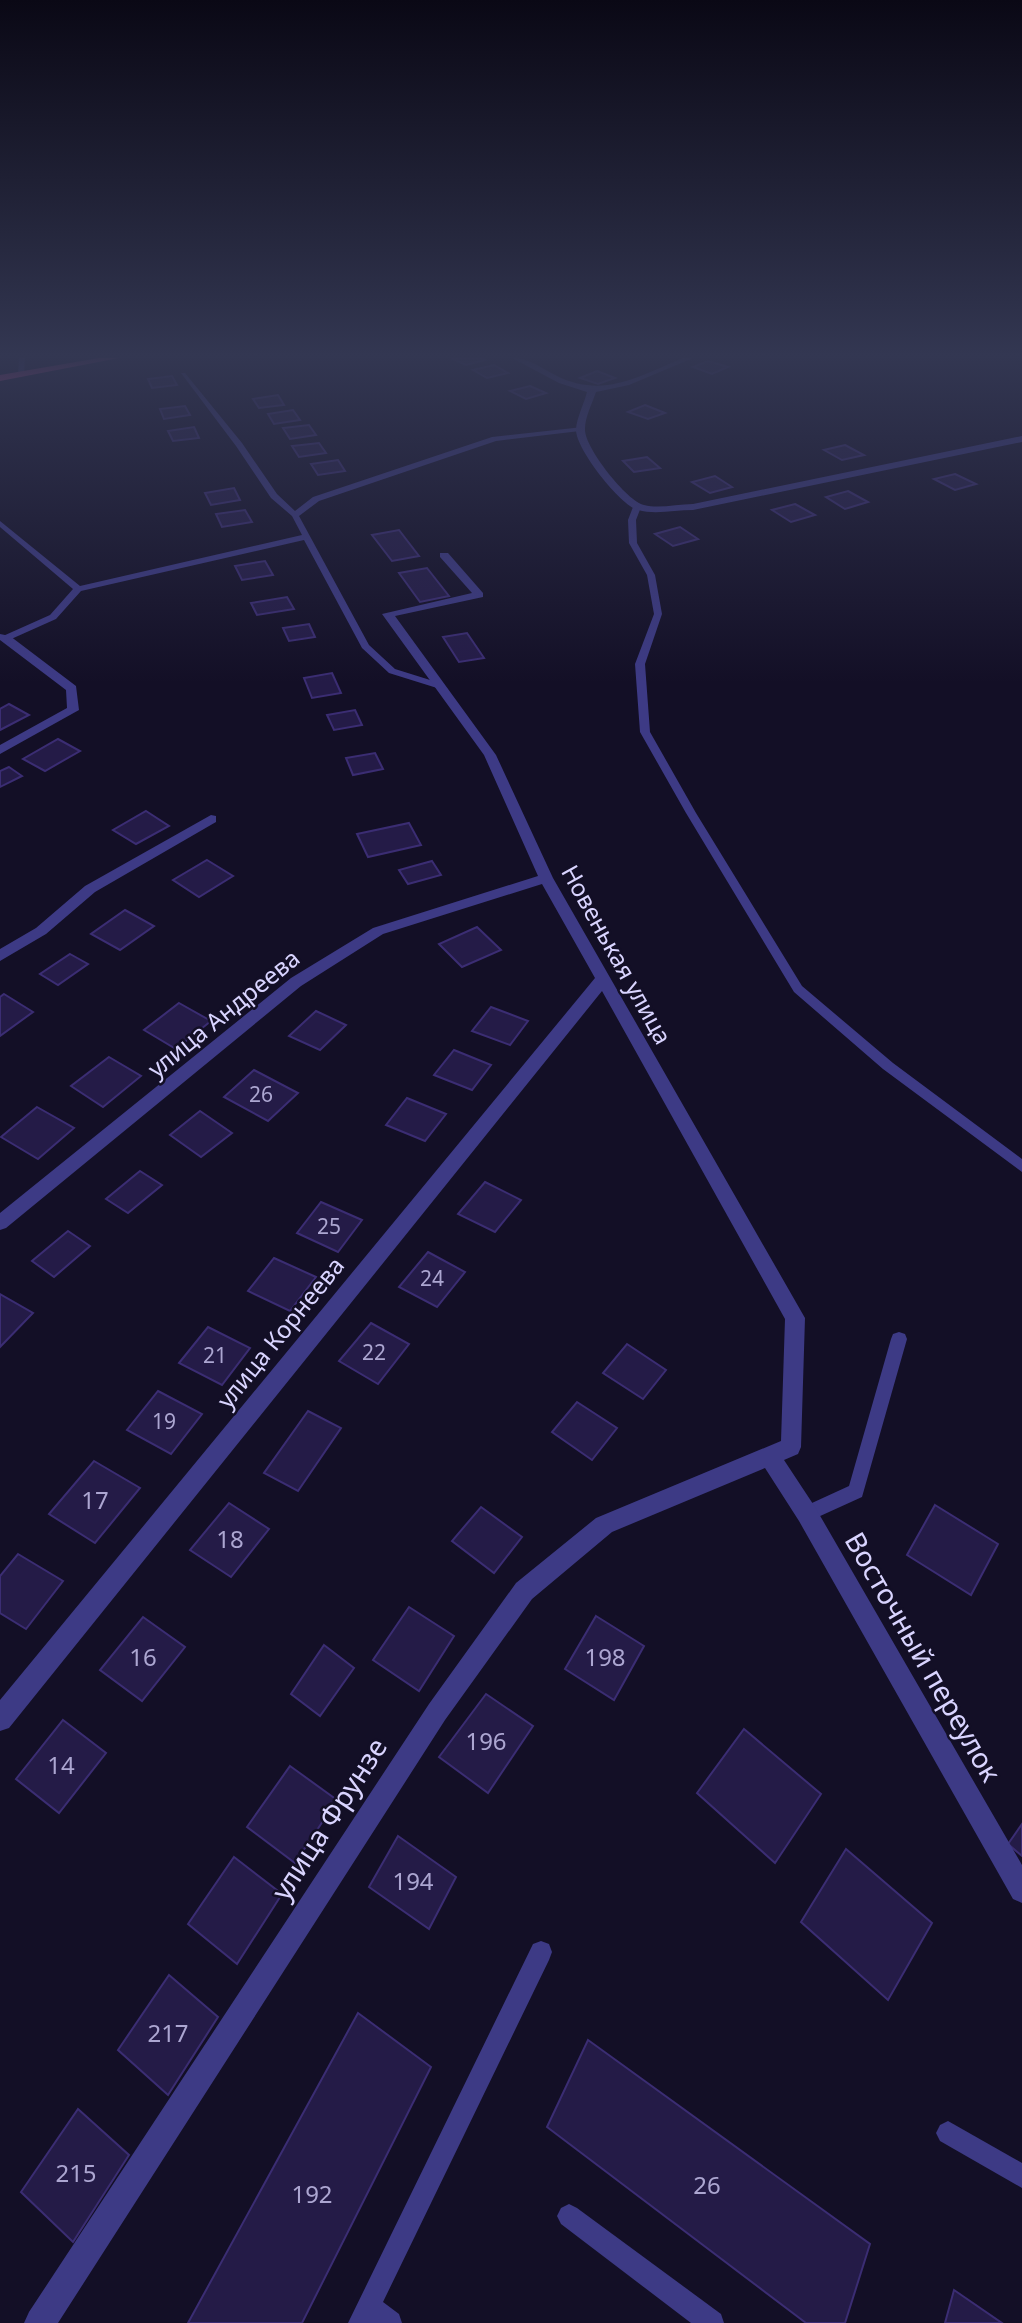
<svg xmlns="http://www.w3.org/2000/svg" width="1022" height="2323" viewBox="0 0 1022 2323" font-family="'Noto Sans',sans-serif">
<rect width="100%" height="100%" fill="#130f26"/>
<!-- building -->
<g fill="#241b47" stroke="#3b2d73" stroke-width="2">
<polygon points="451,358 481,358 485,360 466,365"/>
<polygon points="708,361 728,367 712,374 693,367"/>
<polygon points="494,365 508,373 487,378 473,370"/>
<polygon points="597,371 615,378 598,384 580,378"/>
<polygon points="172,376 177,385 152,388 148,379"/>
<polygon points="530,386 546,393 526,399 510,391"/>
<polygon points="278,395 284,405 259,408 253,399"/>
<polygon points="645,405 665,413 648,419 628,412"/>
<polygon points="185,406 190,415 164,419 160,409"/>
<polygon points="293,410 300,420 274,424 268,414"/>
<polygon points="309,425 316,435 290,439 283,428"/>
<polygon points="194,427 199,438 173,441 168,431"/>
<polygon points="319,443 326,453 299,457 292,446"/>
<polygon points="845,445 864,455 842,460 824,450"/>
<polygon points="647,457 660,468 634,472 623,461"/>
<polygon points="338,460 345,471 318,475 311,464"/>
<polygon points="955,474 976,484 955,490 934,479"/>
<polygon points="715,476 732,487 710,493 692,482"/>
<polygon points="234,488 240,500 211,505 205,493"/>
<polygon points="848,491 868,502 845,509 826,497"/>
<polygon points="795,504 815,515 791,522 772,510"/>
<polygon points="245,510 252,522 222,527 216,514"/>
<polygon points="680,527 698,539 673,546 655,534"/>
<polygon points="399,530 419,556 392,561 372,535"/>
<polygon points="265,561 273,575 242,580 235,566"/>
<polygon points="427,568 449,596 420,602 399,573"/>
<polygon points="287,597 294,609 257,615 251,603"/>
<polygon points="309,624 315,637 289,641 283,628"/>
<polygon points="467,633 484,658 459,662 443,637"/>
<polygon points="332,673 341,693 312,698 304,678"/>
<polygon points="9,704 29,715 0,730 0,709"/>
<polygon points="355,710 362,725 334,730 327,715"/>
<polygon points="58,739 80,751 45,771 23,759"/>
<polygon points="375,753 383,769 353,775 346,758"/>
<polygon points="9,767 22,776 0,787 0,771"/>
<polygon points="146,811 169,826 136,844 113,830"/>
<polygon points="409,823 421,845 368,857 357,834"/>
<polygon points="207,860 233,876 199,897 173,880"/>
<polygon points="432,861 441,875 408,884 399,870"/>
<polygon points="125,910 154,926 120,950 91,934"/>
<polygon points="477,927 501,950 462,967 439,944"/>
<polygon points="70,954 88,964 58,985 40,974"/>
<polygon points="4,994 33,1012 0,1036 0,997"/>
<polygon points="179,1003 211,1021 176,1049 144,1030"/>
<polygon points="491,1007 528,1021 510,1045 472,1031"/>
<polygon points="316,1011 346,1025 320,1050 289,1036"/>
<polygon points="454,1050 491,1065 472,1090 434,1075"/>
<polygon points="109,1057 141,1076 103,1107 71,1086"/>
<polygon points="254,1070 298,1093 268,1121 224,1097"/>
<polygon points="407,1098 446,1114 425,1141 386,1125"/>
<polygon points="37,1107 74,1128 38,1159 1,1137"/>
<polygon points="200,1111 232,1133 201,1157 170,1135"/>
<polygon points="140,1171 162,1185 128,1213 106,1199"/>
<polygon points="485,1182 521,1200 495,1232 458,1214"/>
<polygon points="321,1202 362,1220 338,1252 297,1233"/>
<polygon points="68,1231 90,1246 54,1277 32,1261"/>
<polygon points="428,1252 465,1272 437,1307 399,1287"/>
<polygon points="274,1258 316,1277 290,1311 248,1291"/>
<polygon points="0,1294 33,1313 0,1347"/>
<polygon points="371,1323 409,1344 378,1384 339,1361"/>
<polygon points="208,1327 250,1348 222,1385 179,1363"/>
<polygon points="627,1344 666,1370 643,1399 603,1373"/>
<polygon points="158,1391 202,1414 171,1454 127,1430"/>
<polygon points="577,1402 617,1428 592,1460 552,1432"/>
<polygon points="308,1411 341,1428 298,1491 264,1473"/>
<polygon points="94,1461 140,1488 95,1543 49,1514"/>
<polygon points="229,1503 269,1529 231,1577 190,1550"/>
<polygon points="935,1505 998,1544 971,1595 907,1555"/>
<polygon points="481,1507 522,1537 494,1573 452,1541"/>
<polygon points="18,1554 63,1581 26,1629 0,1613 0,1576"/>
<polygon points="409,1607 454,1636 419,1691 373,1660"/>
<polygon points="596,1616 644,1646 614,1700 565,1669"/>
<polygon points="143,1617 185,1647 142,1701 100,1670"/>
<polygon points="324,1645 354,1668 320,1716 291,1694"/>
<polygon points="486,1694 533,1726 488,1793 439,1757"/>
<polygon points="63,1720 106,1753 59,1813 16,1779"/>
<polygon points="744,1729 821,1794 775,1863 697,1793"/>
<polygon points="290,1766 337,1800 295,1863 247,1827"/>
<polygon points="1022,1824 1022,1856 1008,1844"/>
<polygon points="398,1836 456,1877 429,1929 369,1887"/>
<polygon points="846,1849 932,1923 888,2000 801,1922"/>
<polygon points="234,1857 282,1894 237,1964 188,1924"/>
<polygon points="169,1975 218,2017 168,2095 118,2050"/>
<polygon points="358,2013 431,2067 302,2323 188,2323"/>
<polygon points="588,2040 870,2244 845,2323 806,2323 547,2127"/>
<polygon points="78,2109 129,2155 73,2242 21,2192"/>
<polygon points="954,2290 1002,2323 945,2323"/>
</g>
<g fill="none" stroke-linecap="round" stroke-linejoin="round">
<!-- lane -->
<g fill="#3d3a85" fill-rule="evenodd">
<polygon points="19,358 25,358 24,375 21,377 18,375"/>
<polygon points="181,373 185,373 242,443 277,494 295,511 313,497 492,437 583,427 580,431 496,441 319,501 299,516 369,645 395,669 443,684 443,688 437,688 389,673 362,648 304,540 81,591 56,619 9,640 3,640 3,636 50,615 73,589 0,527 0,521 80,586 302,535 292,516 271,498 236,446"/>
<polygon points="637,505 641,507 636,520 637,543 655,575 662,614 645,664 650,732 696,813 802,986 893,1063 1022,1159 1022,1172 883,1069 794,992 686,813 640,732 635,664 654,614 647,575 629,543 628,520 633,507"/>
<polygon points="899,1332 905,1334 907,1339 862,1497 807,1522 801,1520 798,1514 801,1508 849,1486 891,1339 893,1334"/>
<polygon points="541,1941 549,1944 552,1952 549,1960 383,2302 399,2314 402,2323 348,2323 533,1944"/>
<polygon points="948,2121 1022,2163 1022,2188 940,2141 936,2133 940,2125"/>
<polygon points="569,2204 577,2208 721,2314 724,2323 691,2323 561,2224 557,2216 561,2208"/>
</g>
<!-- street -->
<g fill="#3d3a85" fill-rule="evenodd">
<path d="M512,358C528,357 543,369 557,376C604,399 639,376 683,358H693L629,385L596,392C592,404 585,417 585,429C584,447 627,501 644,505C659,509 677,504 693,504L1022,436V442L693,510C675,510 655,515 638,510C620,505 575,448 576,429C577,417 584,404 587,392L559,383Z"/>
<polygon points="440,553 448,553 483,593 483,597 395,616 496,755 553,878 805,1318 801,1447 798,1454 784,1460 815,1507 1022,1865 1022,1903 1013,1899 799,1521 765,1468 612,1532 532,1599 445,1720 58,2323 24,2323 29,2312 429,1704 516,1583 596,1518 781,1441 785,1319 602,991 9,1728 0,1731 0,1700 595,978 542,884 383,934 301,986 6,1228 0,1230 0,1213 291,978 373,928 538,876 484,755 382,614 472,593 440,557"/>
<polygon points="0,634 10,636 76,686 79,710 0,754 0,745 67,708 66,690 0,640"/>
<polygon points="211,815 216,816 216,822 95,892 46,934 0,961 0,949 36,928 85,886"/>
</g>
<!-- highway -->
<polygon fill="#ff4fa3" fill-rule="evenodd" points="99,358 119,358 0,381 0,375"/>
</g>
<!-- sky -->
<linearGradient id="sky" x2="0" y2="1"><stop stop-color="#0a0815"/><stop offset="0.52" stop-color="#333752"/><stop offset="1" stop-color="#333752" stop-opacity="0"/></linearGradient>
<rect width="1022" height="683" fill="url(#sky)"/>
<g text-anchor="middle" stroke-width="5" stroke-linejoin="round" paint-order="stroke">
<!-- number labels -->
<g font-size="21" fill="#aca6d1">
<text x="261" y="1102">26</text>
<text x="329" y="1234">25</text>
<text x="432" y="1286">24</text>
<text x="374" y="1360">22</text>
<text x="215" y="1363">21</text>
<text x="164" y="1429">19</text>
</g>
<!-- street labels -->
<g font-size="24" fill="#d9d4ff" stroke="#130f26">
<text transform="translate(616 955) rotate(61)" y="8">Новенькая улица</text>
<text transform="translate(224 1014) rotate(-39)" y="8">улица Андреева</text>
<text transform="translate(281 1333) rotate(-51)" y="8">улица Корнеева</text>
</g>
<!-- near-number labels -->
<g font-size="24" fill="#aca6d1">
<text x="95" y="1509">17</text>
<text x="230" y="1548">18</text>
<text x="143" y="1666">16</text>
<text x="605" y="1666">198</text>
<text x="486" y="1750">196</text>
<text x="61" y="1774">14</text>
<text x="413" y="1890">194</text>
<text x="168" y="2042">217</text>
<text x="76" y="2182">215</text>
<text x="707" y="2194">26</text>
<text x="312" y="2203">192</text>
</g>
<!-- near-street labels -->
<g font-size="28" fill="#d9d4ff" stroke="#130f26">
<text transform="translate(923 1657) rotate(60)" y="10">Восточный переулок</text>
<text transform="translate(329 1819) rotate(-57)" y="10">улица Фрунзе</text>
</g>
</g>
</svg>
